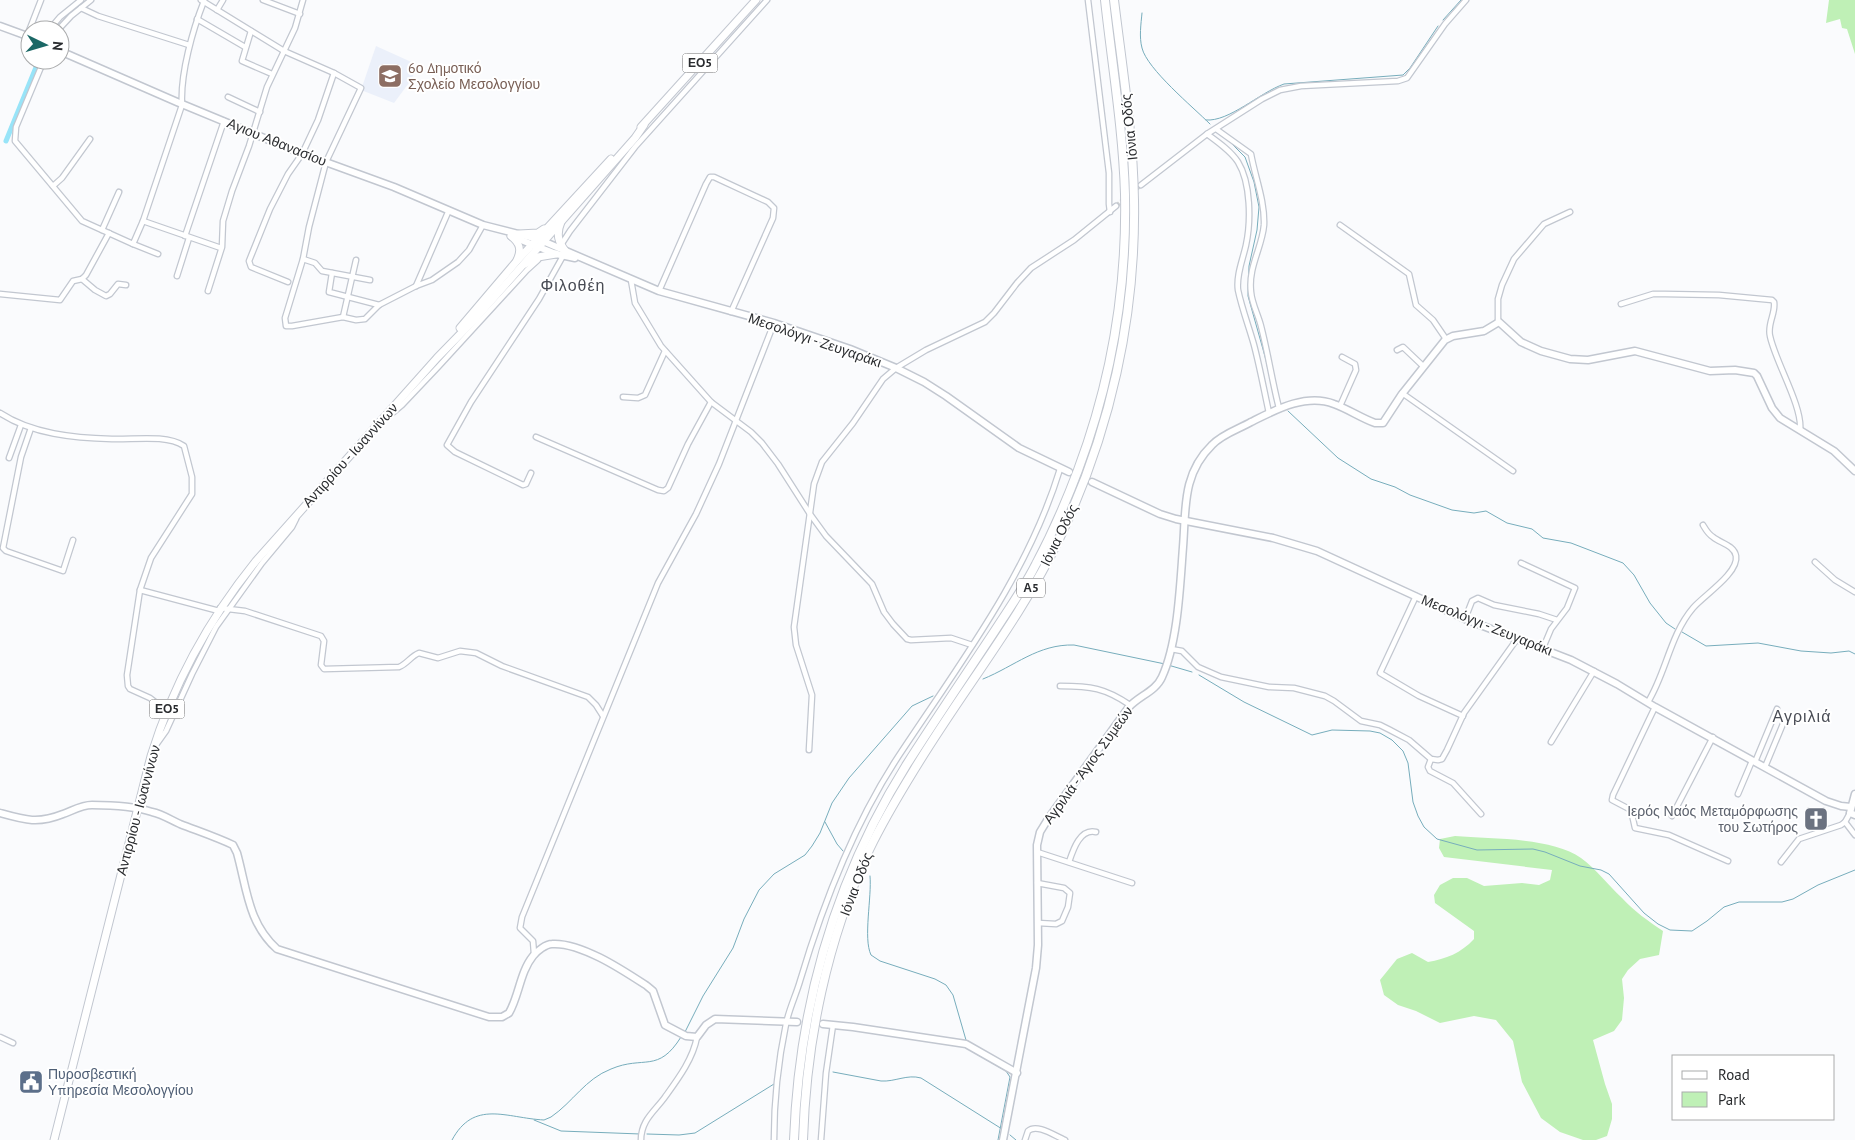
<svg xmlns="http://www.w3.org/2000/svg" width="1855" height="1140" viewBox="0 0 1855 1140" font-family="'PT Sans',sans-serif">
<rect width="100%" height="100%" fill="#fafbfd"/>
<!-- built -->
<polygon fill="#ebf0fa" points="376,46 418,65 411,80 394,103 361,90"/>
<!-- green -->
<g fill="#bff0b6">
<polygon points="1829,0 1855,0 1855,54 1847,29 1842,28 1840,19 1826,23"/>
<path d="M1455,836C1490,839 1552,837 1581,858C1596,869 1608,885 1622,898C1634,911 1648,921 1663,931L1659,955L1640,959L1628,970L1622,979L1624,998L1622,1020L1614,1031L1593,1040L1605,1084L1612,1104V1119L1607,1136L1596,1140H1583L1560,1132L1541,1118L1522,1082L1513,1041L1496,1020L1474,1016L1440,1023L1416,1011L1398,1005L1384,995L1380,980L1397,959L1412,953L1428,962C1446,959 1461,953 1474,939V931L1435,903L1434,895L1440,885L1453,878H1467L1484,886L1522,883L1539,885L1550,880L1552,870L1444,857L1439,848L1440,839Z"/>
</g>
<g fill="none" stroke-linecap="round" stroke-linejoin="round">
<!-- stream -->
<g stroke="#77adbc" stroke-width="1">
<path d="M1142,13C1141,24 1139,37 1142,48C1147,69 1193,107 1210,124"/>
<polyline points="1443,20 1461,0"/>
<path d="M1206,120C1229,122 1259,93 1284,84L1403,75L1410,68L1438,26"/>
<polyline points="1229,141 1245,157 1254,182 1259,207 1257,230 1249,266 1248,296 1266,360 1275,402"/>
<polyline points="1288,411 1338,458 1371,479 1395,487 1410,495 1452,510 1474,513 1486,511 1507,523 1532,529 1543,538 1571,543 1623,563 1634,575 1650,603 1666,623 1675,629"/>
<polyline points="1682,632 1706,646 1758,643 1801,651 1831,653 1849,651 1855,654"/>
<polyline points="1168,665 1192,672"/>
<polyline points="1199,675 1244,702 1312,735 1332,730 1370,731 1380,733 1392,740 1403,751 1408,763 1413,802 1418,816 1424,827 1437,839 1477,850 1533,849 1545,852 1580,866 1601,870 1609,874 1644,913 1658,924 1670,930 1692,931 1707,921 1724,907 1739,902 1782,902 1793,899 1818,885 1855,870"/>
<path d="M983,679C1015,666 1038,644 1074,645L1165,664"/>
<polyline points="825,822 837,844 843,851"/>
<path d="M870,876C872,897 863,938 871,955L880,961L935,979L946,985L953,995L966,1040"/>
<polyline points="685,1032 703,996 733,948 744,919 759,890 774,874 805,855 812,846 820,833 832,803 849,778 912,706 933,696"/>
<polyline points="973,1052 1006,1071 1010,1077 998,1140"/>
<path d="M833,1072L881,1081C895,1082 907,1074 921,1078L1002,1129"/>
<polyline points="534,1120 561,1131 640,1134"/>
<polyline points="647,1134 679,1135 695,1133 774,1084"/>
<polyline points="1010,1135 1016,1140"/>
<path d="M452,1140C474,1099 506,1118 544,1120L551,1117C573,1102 585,1079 611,1069C644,1055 658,1074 681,1037"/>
</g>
<!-- canal -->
<polyline stroke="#98e4f8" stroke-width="5" points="6,141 39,60"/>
<!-- street-tunnel -->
<polyline stroke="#d0d2d4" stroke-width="4.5" stroke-dasharray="4.5 2" stroke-linecap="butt" points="1116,206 1141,185"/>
<defs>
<g id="street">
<polyline points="201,0 284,51 334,73 361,88 326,162 309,227 303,259 285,318 286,326 292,326 343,317 356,320 365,319 379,305 416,286 432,280 458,262 469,250 483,225"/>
<polyline points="263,0 300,14"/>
<polyline points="1088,0 1109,173 1109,204 1110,212"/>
<polyline points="81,8 98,16 189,45"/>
<polyline points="217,10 223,0"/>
<polyline points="197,19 245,47"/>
<polyline points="49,30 60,17 81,0"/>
<polyline points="58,30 71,16 91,0"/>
<polyline points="251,31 242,61 272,74"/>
<polyline points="27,36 41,0"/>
<path d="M44,60L16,127L15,141L82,221L133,244L143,221L182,105C180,74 193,29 204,1"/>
<polyline points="228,97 260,112"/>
<path d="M1216,129L1251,154C1255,177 1265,201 1264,225C1262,248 1248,267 1251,292C1252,304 1258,314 1261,326C1268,353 1272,381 1279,408"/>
<path d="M1207,134C1218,142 1231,151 1238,162C1251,183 1251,222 1246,245C1243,259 1236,275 1238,290C1242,309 1249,327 1254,345C1260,368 1264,390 1269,413"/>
<polyline points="1141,185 1207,134 1262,99 1280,90 1301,86 1398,81 1407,78 1445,24 1466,0"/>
<polyline points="53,186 62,178 90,139"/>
<polyline points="143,221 221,248"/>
<polyline points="1340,225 1409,274 1416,305 1433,320 1446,339"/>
<polyline points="102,230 119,192"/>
<polyline points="185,236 224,121"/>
<polyline points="133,244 158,254"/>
<polyline points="561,245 570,231 635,147 767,0"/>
<polyline points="303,259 315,263 322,271 370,280"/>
<polyline points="332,273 329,292 379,305"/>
<polyline points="177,276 189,238"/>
<polyline points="82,279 95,290 106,296 110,294 118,284 126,285"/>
<polyline points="631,280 635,303 661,346 711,402 751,432 762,443 778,464 810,514 826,536 872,584 884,612 893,624 907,639 911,640 951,638 972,645"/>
<polyline points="288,282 251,267 249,261 270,209 288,174 302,154 318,120 334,73"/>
<polyline points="416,286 449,210"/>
<polyline points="208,291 222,247 223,221 232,191 249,146 267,87 295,28 303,0"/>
<polyline points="659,291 706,184 710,177 714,177 768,202 774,208 773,218 731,312"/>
<polyline points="0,294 60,300 73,281 82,279 86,275 109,233"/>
<path d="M1621,304L1653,294H1665L1719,295L1772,300L1774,302C1776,313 1767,324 1770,336C1775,361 1803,407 1800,430"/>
<polyline points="343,317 356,260"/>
<polyline points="1498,322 1498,299 1502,285 1514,259 1544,224 1570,212"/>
<polyline points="1397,350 1403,347 1423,366"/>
<polyline points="1402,393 1513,471"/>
<polyline points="623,397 638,398 645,395 665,351"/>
<polyline points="1340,406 1356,370 1355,364 1342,357"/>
<path d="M0,413C32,434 74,438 112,439C132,440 166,434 184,446L192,477V494L151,558L140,590L219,611"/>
<polyline points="390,415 402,405 438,367 527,270 538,260"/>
<polyline points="31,428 21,457 3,548 6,551 63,571 73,540"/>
<polyline points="536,437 658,490 664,491 668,488 688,444 711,402"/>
<polyline points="9,458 21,425"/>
<polyline points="531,473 526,484 523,485 455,452 447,445 471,402 539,299 563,256"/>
<polyline points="1815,562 1835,580 1855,592"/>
<polyline points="1521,563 1575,588 1567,608 1551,629 1543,648"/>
<polyline points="140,590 127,675 128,686 130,689 150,698 167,711"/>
<polyline points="1416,596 1380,673 1419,696 1463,716"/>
<path d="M220,608L245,611L321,636L324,641L321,665L324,669L399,667C407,664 411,656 419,653L438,658L460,651L476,653L502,666L588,697L596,705L603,716"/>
<polyline points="1465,619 1472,601 1478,598 1494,605 1539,614 1557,620"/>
<polyline points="1171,649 1182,651 1198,667 1221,677 1269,687 1294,688 1325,696 1334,701 1361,721 1380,725 1390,730 1409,740 1431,759 1438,760 1442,759 1447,750 1464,713 1517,639"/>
<path d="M1060,686C1091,686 1105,688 1130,705"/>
<path d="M1648,702C1666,673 1670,635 1693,608C1703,596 1739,573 1736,556C1734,545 1720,543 1713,537C1708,534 1706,530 1703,525"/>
<polyline points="1655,707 1613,795 1612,800 1631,810 1635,828 1669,835 1728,861"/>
<polyline points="1551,742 1594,671"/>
<polyline points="156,745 166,731 192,674 216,627 262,563 292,527 296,519"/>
<polyline points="809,750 812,695 796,645 794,627 814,484 822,462 853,423 883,379 896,368 926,350 985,322 994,313 1017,283 1031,268 1074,240 1116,206"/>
<polyline points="1431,759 1428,767 1430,771 1453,783 1481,814"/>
<polyline points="1755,762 1777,709"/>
<polyline points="1765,767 1785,719"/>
<polyline points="1738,794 1752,761"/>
<polyline points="1672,816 1713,737"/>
<polyline points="1845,822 1855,835"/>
<polyline points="1037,852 1132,883"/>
<path d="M1069,862C1073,850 1080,828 1096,832"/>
<polyline points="1781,862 1799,839 1841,825 1845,822 1850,813"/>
<polyline points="1037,883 1064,888 1070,893 1068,907 1062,921 1056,924 1038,923"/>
<polyline points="534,954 533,941 520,928 522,917 658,583 696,514 719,464 774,323"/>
<polyline points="0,1037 13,1043"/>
<path d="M641,1140C641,1120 655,1111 665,1097C678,1079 693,1059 697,1037"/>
<path d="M774,1140C774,1101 778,1062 786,1024C789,1009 796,995 800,981C823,904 852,828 896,760C957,667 1027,577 1060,469"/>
<polyline points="821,1140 826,1073 833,1025"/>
<path d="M1025,1140L1028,1131C1037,1123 1055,1136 1065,1140"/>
</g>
<g id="secondary">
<polyline points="0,26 30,37"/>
<polyline points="60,51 177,102 298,152 394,187 483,225 538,239 659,291 774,323 850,349 896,368 924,382 946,396 1019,448 1069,472"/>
<polyline points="511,236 556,254 575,258"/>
<polyline points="1092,482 1160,514 1176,519 1273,538 1317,551 1465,619 1571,660 1617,684 1655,707 1826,801 1841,806 1851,807"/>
<polyline points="1855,794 1850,813 1855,815"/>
<path d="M0,813C25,820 38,824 63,814C72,811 81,805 92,805C111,805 134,806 152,812C162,814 171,820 180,824C198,831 216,837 233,845L237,853C247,889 248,923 277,949L489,1017H502L509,1013C519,996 520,972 533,956C537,951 546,944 552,944C581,942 624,971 647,986L653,991L665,1025L686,1036L697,1037L706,1025L715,1019L797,1022"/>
<polyline points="823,1024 853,1027 966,1044 1017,1073"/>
<path d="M1003,1140L1036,968L1038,945L1037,845L1040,832L1048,819L1129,707C1139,696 1156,691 1162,677C1178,642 1180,586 1183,547C1186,509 1182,474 1212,445C1222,434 1239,429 1251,422C1275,410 1306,393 1334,404C1348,409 1361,418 1375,423H1383L1402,394L1445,340L1453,336L1484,331L1499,322L1521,342L1541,351L1570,359L1588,360L1635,351L1710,371L1735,370L1754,373L1757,376L1772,408L1780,418L1834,451L1855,471"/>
</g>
<g id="primary">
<polyline points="641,127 756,0"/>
<path d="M561,222C556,234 558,242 566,252"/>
<polyline points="519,234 538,233 544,229"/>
<path d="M511,236C520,243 522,250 517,260"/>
<polyline points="525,264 538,257 556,254"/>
<polyline points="460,328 516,262 611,159"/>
<path d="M54,1140L151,756C173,685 209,619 256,561L437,358L476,318L635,138L644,125"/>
</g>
<g id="highway">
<path d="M794,1140C799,1005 835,879 907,764C935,720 965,676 994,632C1008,610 1024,588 1036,564C1052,534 1066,502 1078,470C1111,382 1127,288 1125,194C1123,129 1112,64 1105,0"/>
<path d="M803,1140C806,1041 827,940 869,850C882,823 898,796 914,770C961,692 1020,620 1060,537C1110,432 1136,317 1134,200C1133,133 1122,66 1114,0"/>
</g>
</defs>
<!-- street casing -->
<use href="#street" stroke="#c2c7d0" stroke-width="7"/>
<!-- secondary casing -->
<use href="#secondary" stroke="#c2c7d0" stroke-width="9"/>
<!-- primary casing -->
<use href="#primary" stroke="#c2c7d0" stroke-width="9"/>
<!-- highway casing -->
<use href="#highway" stroke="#c2c7d0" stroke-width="10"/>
<!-- street -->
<use href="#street" stroke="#fff" stroke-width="4.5"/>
<!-- secondary -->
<use href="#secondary" stroke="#fff" stroke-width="6"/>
<!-- primary -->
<use href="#primary" stroke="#fff" stroke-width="7"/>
<!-- highway -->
<use href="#highway" stroke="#fff" stroke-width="8"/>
</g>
<!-- icons -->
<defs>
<symbol id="school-square" viewBox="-11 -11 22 22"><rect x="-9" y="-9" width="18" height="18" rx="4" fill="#8d6e63" stroke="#fff"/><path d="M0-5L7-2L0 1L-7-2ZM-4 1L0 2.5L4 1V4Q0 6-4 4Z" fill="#fff"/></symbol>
<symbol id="church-square" viewBox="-11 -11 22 22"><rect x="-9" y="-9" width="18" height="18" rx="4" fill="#6b7280" stroke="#fff"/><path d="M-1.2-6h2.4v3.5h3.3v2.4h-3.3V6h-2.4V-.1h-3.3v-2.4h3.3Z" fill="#fff"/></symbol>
<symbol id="civic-square" viewBox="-11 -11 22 22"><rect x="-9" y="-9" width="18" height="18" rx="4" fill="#5c6f8a" stroke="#fff"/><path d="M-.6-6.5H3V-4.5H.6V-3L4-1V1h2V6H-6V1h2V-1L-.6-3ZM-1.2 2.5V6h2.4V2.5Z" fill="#fff"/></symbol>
</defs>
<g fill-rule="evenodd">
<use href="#school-square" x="376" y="62" width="28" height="28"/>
<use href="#church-square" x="1802" y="805" width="28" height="28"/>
<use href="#civic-square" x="17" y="1068" width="28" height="28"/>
</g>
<g text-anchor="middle" stroke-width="4" stroke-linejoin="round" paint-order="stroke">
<!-- shield labels -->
<g fill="#fff" stroke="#6a6b6d" stroke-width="1">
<rect x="682.5" y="53.5" width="35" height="19" rx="4"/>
<rect x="1017" y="578.5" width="28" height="19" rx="4"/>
<rect x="149.5" y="699.5" width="35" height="19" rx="4"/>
</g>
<g font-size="12" font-weight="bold" fill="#2a2c2f">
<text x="700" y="67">ΕΟ5</text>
<text x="1031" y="592">Α5</text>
<text x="167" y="713">ΕΟ5</text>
</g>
<!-- education labels -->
<g font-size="14" fill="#785e54" stroke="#fff" text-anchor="start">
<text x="408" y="73">6ο Δημοτικό<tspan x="408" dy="16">Σχολείο Μεσολογγίου</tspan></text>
</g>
<!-- street labels -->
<g font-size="14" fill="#2a2c2f" stroke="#fff">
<text transform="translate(1129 127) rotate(-96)" y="5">Ιόνια Οδός</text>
<text transform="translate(277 142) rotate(22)" y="5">Αγιου Αθανασίου</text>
<text transform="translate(815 340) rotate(19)" y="5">Μεσολόγγι - Ζευγαράκι</text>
<text transform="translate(350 455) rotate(-48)" y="5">Αντιρρίου - Ιωαννίνων</text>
<text transform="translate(1059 535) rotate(-64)" y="5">Ιόνια Οδός</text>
<text transform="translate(1487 625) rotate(22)" y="5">Μεσολόγγι - Ζευγαράκι</text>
<text transform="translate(1088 765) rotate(-54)" y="5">Αγριλιά - Άγιος Συμεών</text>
<text transform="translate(138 810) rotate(-75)" y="5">Αντιρρίου - Ιωαννίνων</text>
<text transform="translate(856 884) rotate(-69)" y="5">Ιόνια Οδός</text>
</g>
<!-- worship labels -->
<g font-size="14" fill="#5b616d" stroke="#fff" text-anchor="end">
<text x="1798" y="816">Ιερός Ναός Μεταμόρφωσης<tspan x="1798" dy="16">του Σωτήρος</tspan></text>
</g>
<!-- service labels -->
<g font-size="14" fill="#4e5e75" stroke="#fff" text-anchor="start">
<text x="48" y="1079">Πυροσβεστική<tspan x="48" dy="16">Υπηρεσία Μεσολογγίου</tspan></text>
</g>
<!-- quarter labels -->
<g font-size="16" letter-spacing="1" fill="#494c55" stroke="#fff">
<text x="573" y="291">Φιλοθέη</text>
<text x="1802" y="722">Αγριλιά</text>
</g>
</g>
<!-- legend -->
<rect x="1672" y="1055" width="162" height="65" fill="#ffffff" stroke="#aaabac"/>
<rect x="1682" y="1071" width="25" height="8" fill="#ffffff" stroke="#aaabac"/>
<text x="1718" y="1080" font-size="15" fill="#2a2c2f">Road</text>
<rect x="1682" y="1092" width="25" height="15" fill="#bff0b6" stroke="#aaabac"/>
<text x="1718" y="1105" font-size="15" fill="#2a2c2f">Park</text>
<!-- north arrow -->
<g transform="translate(45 45) rotate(95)"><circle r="24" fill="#ffffff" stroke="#aaabac"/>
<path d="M0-4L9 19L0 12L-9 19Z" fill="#1b6866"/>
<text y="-8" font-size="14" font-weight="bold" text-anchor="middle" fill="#2a2c2f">N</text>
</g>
</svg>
